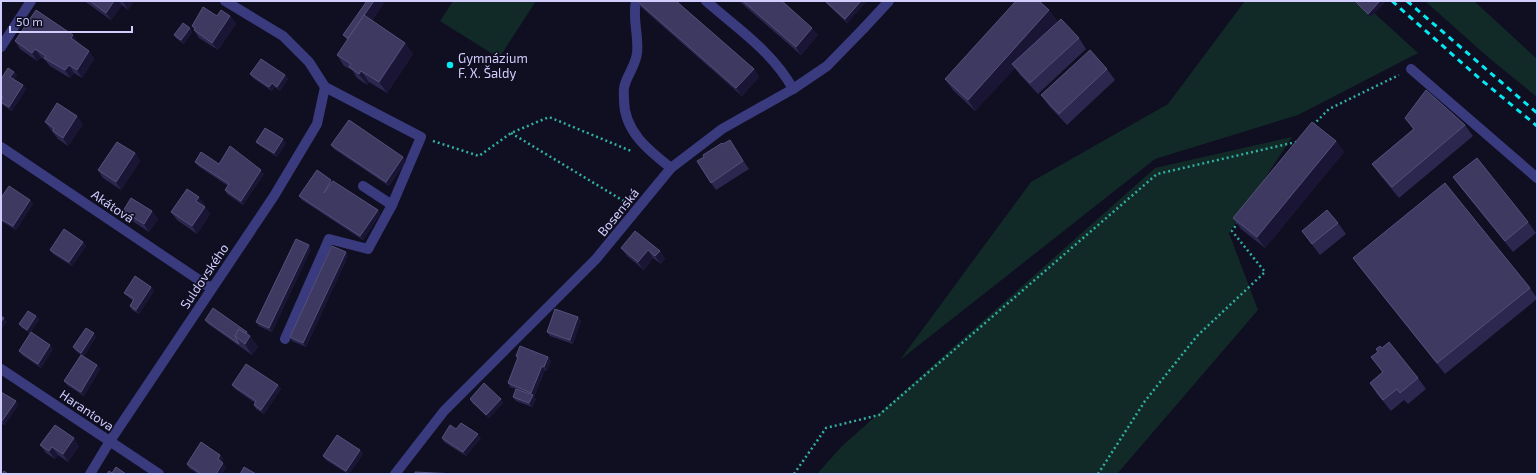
<svg xmlns="http://www.w3.org/2000/svg" width="1538" height="475" viewBox="0 0 1538 475" font-family="'Exo 2',sans-serif">
<rect width="100%" height="100%" fill="#100e21"/>
<!-- green -->
<g fill="#112a28">
<polygon points="453,1 536,1 499,58 440,21"/>
<polygon points="1245,1 1361,1 1418,53 1298,115 1155,159 900,360 1031,182 1168,104"/>
<polygon points="1425,1 1474,1 1537,59 1537,97 1489,58"/>
<polygon points="1292,137 1229,233 1258,310 1117,474 817,474 841,447 1155,168"/>
</g>
<g fill="none" stroke-linecap="round" stroke-linejoin="round">
<!-- path -->
<g stroke="#31afa0" stroke-width="2.5" stroke-dasharray="2 3" stroke-linecap="butt">
<polyline points="1313,125 1329,109 1399,75"/>
<polyline points="511,133 627,203"/>
<polyline points="433,141 479,156 511,133 549,117 631,151"/>
<polyline points="794,474 826,428 879,415 1157,174 1296,142 1294,144"/>
<polyline points="1098,474 1145,401 1197,336 1265,272 1232,231 1239,221"/>
</g>
<!-- lane -->
<g stroke="#3a3b7e" stroke-width="10">
<polyline points="864,28 889,1"/>
<polyline points="1411,69 1537,178"/>
<polyline points="325,87 421,137 392,205 363,186"/>
<polyline points="285,339 329,239 368,249 392,205"/>
</g>
<!-- street -->
<g stroke="#3a3b7e" stroke-width="10">
<path d="M636,1C632,19 639,35 637,53C636,64 628,74 625,84C623,89 624,95 624,100C624,131 648,150 671,168"/>
<path d="M706,1C737,28 773,52 793,89"/>
<polyline points="1,47 31,1"/>
<polyline points="1,147 211,288"/>
<polyline points="1,369 159,474"/>
<polyline points="90,474 110,441 274,196 317,124 325,87 309,62 283,36 225,1"/>
<polyline points="395,474 444,411 596,259 671,168 722,129 793,89 827,66 864,28"/>
</g>
<!-- rail -->
<g stroke="#06e8f2" stroke-width="3" stroke-dasharray="6 5" stroke-linecap="butt">
<polyline points="1392,1 1479,78 1537,126"/>
<polyline points="1407,1 1537,113"/>
</g>
</g>
<!-- wall -->
<g fill="#2c274e">
<polygon points="85,1 134,1 128,10 122,5 111,20 87,3"/>
<polygon points="367,1 385,1 372,21 405,43 413,54 387,93 369,82 367,85 357,78 352,70 344,66 337,55 347,40 343,35"/>
<polygon points="637,1 676,1 754,69 759,77 742,96 641,7"/>
<polygon points="739,1 782,1 818,35 801,55"/>
<polygon points="825,1 867,1 847,23 826,3"/>
<polygon points="1357,1 1382,1 1384,3 1371,17 1359,6 1356,2"/>
<polygon points="1049,10 1057,21 1048,31 1079,38 1086,49 1038,94 1020,75 1015,68 975,111 953,90 945,79"/>
<polygon points="217,16 230,16 236,24 218,50 199,38 194,30 195,30 192,26"/>
<polygon points="190,28 192,32 184,44 177,39 174,35"/>
<polygon points="15,41 79,43 78,44 89,51 94,59 82,78 74,73 70,78 50,66 45,60 41,57 37,61 20,49"/>
<polygon points="1107,69 1115,80 1067,125 1049,106 1041,95"/>
<polygon points="14,72 17,75 14,79 23,85 26,89 12,111 3,105 1,102 2,99 1,98 1,79"/>
<polygon points="250,74 285,75 288,79 280,91 275,87 272,91 253,78"/>
<polygon points="1405,118 1465,125 1473,136 1399,198 1380,175 1372,164 1413,129"/>
<polygon points="45,122 83,124 68,146 58,139"/>
<polygon points="1336,141 1344,152 1265,248 1241,229 1233,218"/>
<polygon points="256,142 286,143 277,157 259,145"/>
<polygon points="723,144 735,148 749,169 716,190 711,183"/>
<polygon points="331,145 406,161 389,186 334,149"/>
<polygon points="135,153 140,161 121,190 103,178 98,170"/>
<polygon points="195,162 219,164 264,174 243,205 227,194 225,190 228,186 198,166"/>
<polygon points="1453,177 1528,222 1536,233 1513,252 1461,188"/>
<polygon points="332,181 378,210 380,214 363,240 302,200 299,196"/>
<polygon points="1,198 30,200 33,204 16,230 1,221"/>
<polygon points="205,204 204,206 210,214 197,234 177,220 171,212"/>
<polygon points="123,211 152,211 158,219 149,232 128,218"/>
<polygon points="1338,223 1346,234 1320,255 1310,242 1302,231"/>
<polygon points="83,242 86,246 72,266 53,254 50,250"/>
<polygon points="621,248 660,251 665,259 661,264 653,258 644,270 627,256"/>
<polygon points="311,249 272,332 259,326 256,322"/>
<polygon points="348,256 306,347 292,341 290,337"/>
<polygon points="1353,258 1530,288 1537,298 1537,299 1445,374 1361,269"/>
<polygon points="151,287 154,291 139,314 132,310 130,306 133,301 127,296 124,293"/>
<polygon points="36,316 39,320 30,333 22,328 19,324"/>
<polygon points="578,317 581,321 573,344 550,336 547,332"/>
<polygon points="205,320 247,332 258,347 252,355 208,324"/>
<polygon points="96,337 84,356 97,365 100,369 84,396 67,385 64,381 81,355 76,351 73,347"/>
<polygon points="1382,348 1418,378 1426,389 1408,404 1404,400 1391,411 1377,394 1370,383 1382,372 1371,357"/>
<polygon points="53,349 41,368 22,355 19,351"/>
<polygon points="516,356 548,357 551,361 547,371 545,370 534,397 533,396 536,399 532,407 516,401 513,397 516,389 510,387 508,383 518,359"/>
<polygon points="232,385 278,385 281,389 264,414 256,409 254,405 255,403 235,389"/>
<polygon points="1,392 18,405 5,425 1,423"/>
<polygon points="470,399 501,399 503,403 489,418 472,403"/>
<polygon points="456,429 481,438 466,456 444,442 442,438"/>
<polygon points="40,445 79,446 68,462 58,455 55,459 46,453"/>
<polygon points="360,450 363,454 349,474 348,474 326,460 323,456"/>
<polygon points="220,455 223,459 221,462 226,467 222,474 198,474 189,468 187,464"/>
</g>
<!-- shaded-wall -->
<g fill="#1a1534">
<polygon points="114,1 119,1 122,5 111,20 106,13"/>
<polygon points="124,1 134,1 128,10 123,2"/>
<polygon points="374,1 385,1 370,24 363,17"/>
<polygon points="861,1 867,1 847,23 845,19"/>
<polygon points="1380,1 1382,1 1384,3 1371,17 1368,14"/>
<polygon points="1049,10 1057,21 1015,67 1012,64 1015,68 975,111 968,100"/>
<polygon points="230,16 236,24 218,50 212,43"/>
<polygon points="190,28 192,32 184,44 181,40"/>
<polygon points="812,28 818,35 801,55 796,47"/>
<polygon points="73,35 79,43 76,46 71,38"/>
<polygon points="405,43 413,54 387,93 379,82"/>
<polygon points="35,49 41,57 37,61 32,53"/>
<polygon points="89,51 94,59 82,78 77,70"/>
<polygon points="69,65 74,73 70,78 65,70"/>
<polygon points="754,69 759,77 742,96 736,88"/>
<polygon points="361,71 369,82 367,85 359,74"/>
<polygon points="14,72 17,75 13,81 10,77"/>
<polygon points="285,75 288,79 280,91 277,87"/>
<polygon points="272,83 275,87 272,91 269,87"/>
<polygon points="23,85 26,89 12,111 9,107"/>
<polygon points="77,116 83,124 68,146 63,138"/>
<polygon points="283,139 286,143 277,157 274,153"/>
<polygon points="1336,141 1344,152 1265,248 1257,237"/>
<polygon points="135,153 140,161 121,190 116,182"/>
<polygon points="403,157 406,161 389,186 386,182"/>
<polygon points="261,170 264,174 243,205 241,201"/>
<polygon points="199,197 205,204 202,208 196,201"/>
<polygon points="30,200 33,204 16,230 13,226"/>
<polygon points="205,207 210,214 197,234 192,226"/>
<polygon points="378,210 380,214 363,240 360,236"/>
<polygon points="152,211 158,219 149,232 144,224"/>
<polygon points="83,242 86,246 72,266 69,262"/>
<polygon points="309,245 311,249 272,332 269,328"/>
<polygon points="648,250 653,258 644,270 638,262"/>
<polygon points="660,251 665,259 661,264 655,256"/>
<polygon points="346,252 348,256 306,347 303,343"/>
<polygon points="151,287 154,291 139,314 136,310"/>
<polygon points="36,316 39,320 30,333 27,330"/>
<polygon points="578,317 581,321 573,344 570,340"/>
<polygon points="4,318 7,322 1,330 1,322"/>
<polygon points="247,332 250,336 248,339 250,336 258,347 252,355 245,344 241,341"/>
<polygon points="94,333 96,337 84,357 81,353"/>
<polygon points="50,345 53,349 41,368 38,364"/>
<polygon points="548,357 551,361 547,371 544,367"/>
<polygon points="97,365 100,369 84,396 81,392"/>
<polygon points="542,366 545,370 534,397 531,393"/>
<polygon points="278,385 281,389 264,414 261,410"/>
<polygon points="533,395 536,399 532,407 529,403"/>
<polygon points="501,399 503,403 489,418 486,415"/>
<polygon points="16,401 18,405 5,425 2,421"/>
<polygon points="478,434 481,438 466,456 463,452"/>
<polygon points="74,438 79,446 68,462 63,454"/>
<polygon points="52,447 58,455 55,459 49,451"/>
<polygon points="360,450 363,454 349,474 348,474 346,471"/>
<polygon points="220,455 223,459 220,463 218,459"/>
<polygon points="223,463 226,467 222,474 216,474"/>
</g>
<!-- building -->
<g fill="#3e3961" stroke="#55507a">
<polygon points="90,1 114,1 106,13"/>
<polygon points="367,1 374,1 348,38 343,35"/>
<polygon points="637,1 676,1 754,69 736,88"/>
<polygon points="743,1 782,1 812,28 796,47"/>
<polygon points="825,1 861,1 845,19"/>
<polygon points="1016,1 1039,1 1049,10 968,100 945,79"/>
<polygon points="1357,1 1380,1 1368,14 1356,2"/>
<polygon points="203,7 217,16 221,10 230,16 212,43 194,30 195,28 192,26"/>
<polygon points="36,10 73,35 71,38 89,51 77,70 69,65 65,70 44,58 46,56 35,49 32,53 15,41"/>
<polygon points="364,15 405,43 379,82 361,71 359,74 349,67 351,64 337,55"/>
<polygon points="1061,19 1079,38 1030,83 1012,64"/>
<polygon points="183,23 190,28 181,40 174,35"/>
<polygon points="1090,50 1107,69 1059,114 1041,95"/>
<polygon points="261,59 285,75 277,87 272,83 269,87 250,74"/>
<polygon points="8,68 14,72 10,77 23,85 9,107 1,102 1,100 3,97 1,96 1,79"/>
<polygon points="1426,90 1465,125 1392,187 1372,164 1414,129 1405,118"/>
<polygon points="57,103 77,116 63,138 53,131 54,128 45,122"/>
<polygon points="349,120 403,157 386,182 331,145"/>
<polygon points="1312,122 1336,141 1257,237 1233,218"/>
<polygon points="265,128 283,139 274,153 256,142"/>
<polygon points="730,140 743,161 711,183 697,161 704,157 703,155 722,143 723,144"/>
<polygon points="117,142 135,153 116,182 98,170"/>
<polygon points="230,146 261,170 241,201 225,190 229,184 195,162 201,152 219,164"/>
<polygon points="1477,158 1528,222 1505,241 1453,177"/>
<polygon points="317,170 331,180 324,193 333,181 378,210 360,236 299,196"/>
<polygon points="1445,183 1530,288 1437,363 1353,258"/>
<polygon points="9,186 30,200 13,226 1,219 1,198"/>
<polygon points="187,189 199,197 196,201 205,207 192,226 171,212"/>
<polygon points="131,198 152,211 144,224 123,211"/>
<polygon points="1327,210 1338,223 1312,244 1302,231"/>
<polygon points="64,229 83,242 69,262 50,250"/>
<polygon points="635,231 660,251 655,256 648,250 638,262 621,248"/>
<polygon points="296,239 309,245 269,328 256,322"/>
<polygon points="332,246 346,252 303,343 290,337"/>
<polygon points="135,276 151,287 136,310 130,306 134,299 124,293"/>
<polygon points="213,308 247,332 246,334 239,329 235,336 239,344 205,320"/>
<polygon points="555,309 578,317 570,340 547,332"/>
<polygon points="28,311 36,316 27,330 19,324"/>
<polygon points="1,316 4,318 1,322"/>
<polygon points="86,328 94,333 81,353 73,347"/>
<polygon points="239,329 250,336 245,344 235,336"/>
<polygon points="31,332 50,345 38,364 19,351"/>
<polygon points="1389,342 1418,378 1400,393 1397,389 1383,400 1370,383 1383,372 1371,357 1378,352 1376,349 1380,346 1382,348"/>
<polygon points="520,346 548,357 544,367 542,366 531,393 508,383 518,357 516,356"/>
<polygon points="81,355 97,365 81,392 64,381"/>
<polygon points="246,364 278,385 261,410 254,405 256,401 232,385"/>
<polygon points="484,383 501,399 486,415 470,399"/>
<polygon points="516,389 533,395 529,403 513,397"/>
<polygon points="1,392 16,401 2,421 1,421"/>
<polygon points="461,423 478,434 463,452 442,438 450,425 456,429"/>
<polygon points="55,425 74,438 63,454 52,447 49,451 40,445"/>
<polygon points="337,435 360,450 346,471 323,456"/>
<polygon points="201,442 220,455 218,459 223,463 216,474 201,474 187,464"/>
<polygon points="116,467 126,474 107,474 109,471 112,473"/>
<polygon points="244,467 256,474 240,474"/>
<polygon points="4,471 8,474 2,474"/>
<polygon points="415,472 456,474 415,474"/>
</g>
<!-- markers -->
<circle fill="#06e8f2" stroke="#100e21" stroke-width="1.5" cx="450" cy="65" r="4"/>
<g text-anchor="middle" stroke-width="3.5" stroke-linejoin="round" paint-order="stroke">
<!-- poi labels -->
<g font-size="13" fill="#d1cefe" stroke="#100e21" text-anchor="start">
<text x="458" y="63">Gymnázium<tspan x="458" dy="15">F. X. Šaldy</tspan></text>
</g>
<!-- street labels -->
<g font-size="13" fill="#d1cefe" stroke="#100e21">
<text transform="translate(113 206) rotate(34)" y="5">Akátová</text>
<text transform="translate(618 212) rotate(-51)" y="5">Bosenská</text>
<text transform="translate(204 276) rotate(-56)" y="5">Suldovského</text>
<text transform="translate(87 410) rotate(34)" y="5">Harantova</text>
</g>
</g>
<!-- border -->
<rect width="1538" height="475" fill="none" stroke="#d1cefe" stroke-width="4"/>
<!-- scale -->
<path d="M10 26v6h122v-6" fill="none" stroke="#d1cefe" stroke-width="2"/>
<text x="16" y="26" font-size="12" fill="#d1cefe" stroke="#100e21" stroke-width="3" paint-order="stroke">50 m</text>
</svg>
